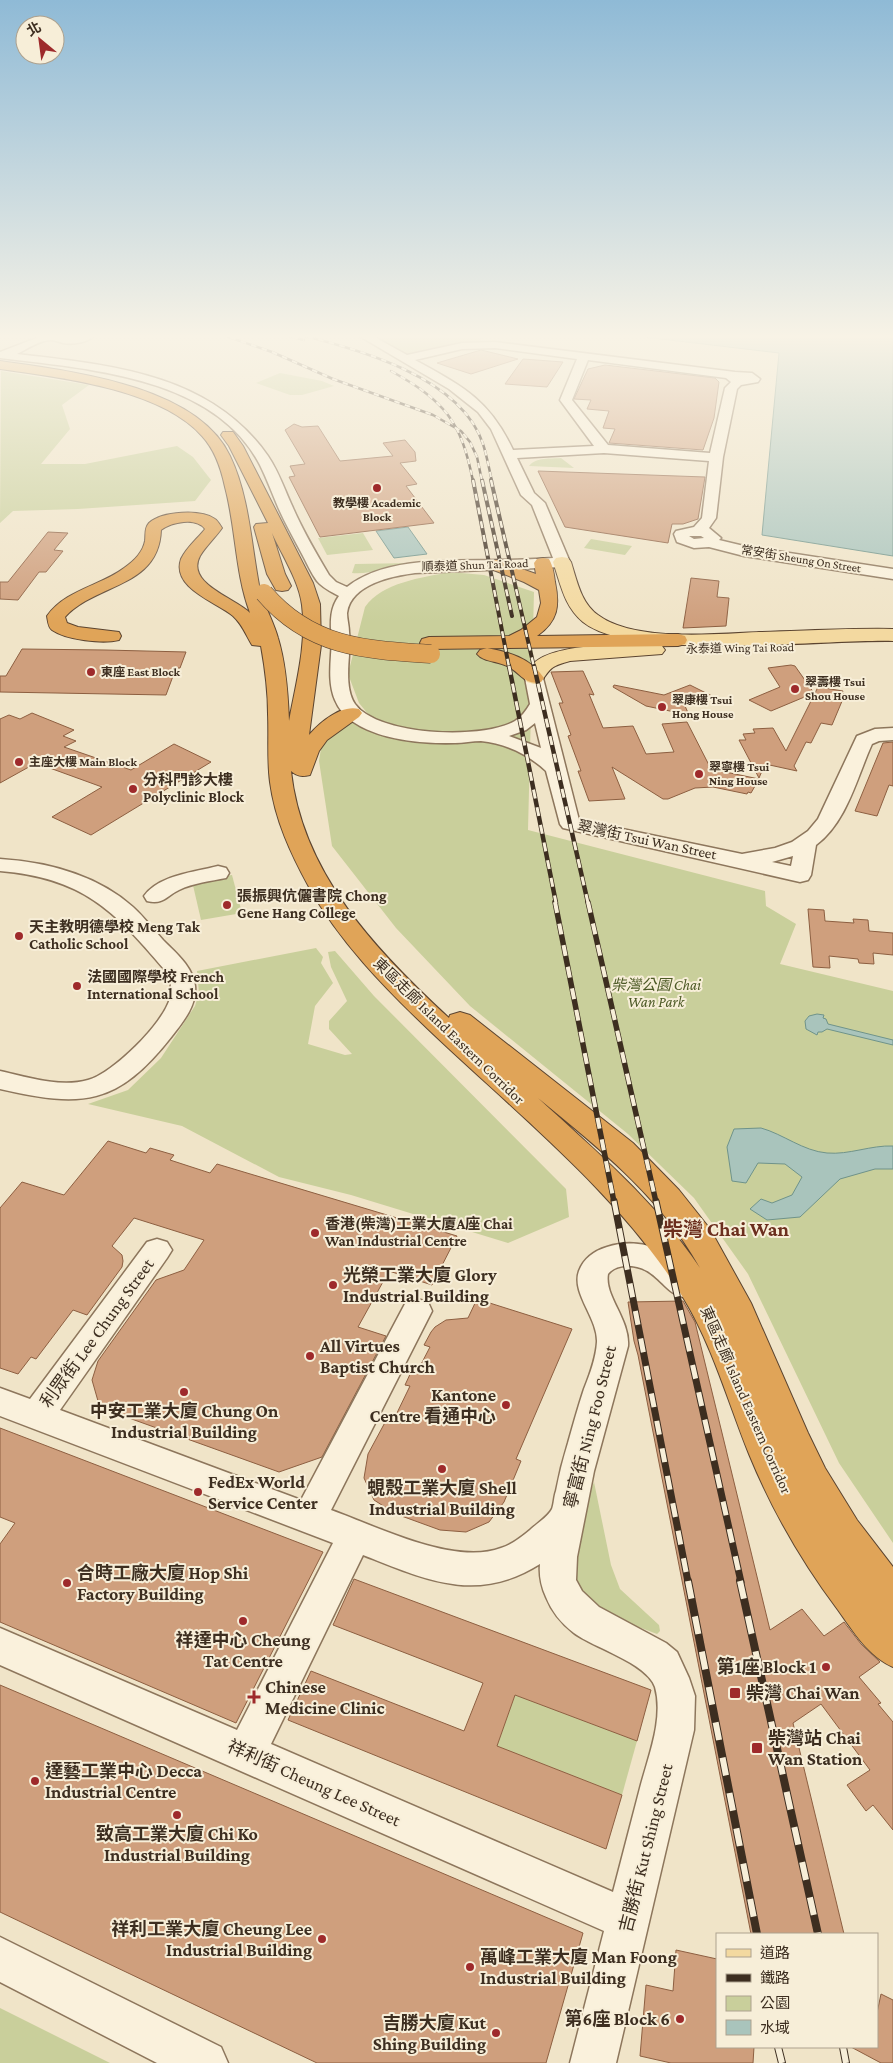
<svg xmlns="http://www.w3.org/2000/svg" width="893" height="2063" viewBox="0 0 893 2063" font-family="'Crimson Pro','Noto Sans TC',serif">
<rect width="100%" height="100%" fill="#f0e4c8"/>
<!-- green -->
<g fill="#c9cf9b">
<polygon points="368,334 489,334 479,341 449,345 406,355"/>
<polygon points="1,371 89,385 62,405 70,429 41,464 85,464 177,446 193,457 211,480 195,501 78,509 13,511 0,523"/>
<polygon points="280,373 322,381 334,386 302,395 290,395 256,383"/>
<path d="M561,458L574,468L529,466C536,457 551,459 561,458Z"/>
<polygon points="363,533 373,550 327,555 318,538"/>
<polygon points="591,539 632,546 625,555 584,548"/>
<path d="M413,563C395,565 369,575 352,573L355,564Z"/>
<path d="M450,572L484,575L534,592L528,830L765,891L766,906L796,924L780,964L893,991V1543L839,1463L748,1274L694,1198L628,1134L470,1006L396,928L332,846L319,761L323,736L368,714L359,703L348,674L365,607C383,582 421,578 450,572Z"/>
<polygon points="232,875 242,913 201,920 192,881"/>
<polygon points="316,948 323,957 321,963 333,983 315,1006 308,1044 345,1055 352,1054 329,1029 329,1021 347,1001 331,967 328,952 335,951 374,996 566,1189 569,1217 508,1243 351,1195 279,1177 182,1126 88,1104 128,1090 161,1058 195,1006 199,993 197,971"/>
<polygon points="594,1482 611,1565 620,1589 659,1625 660,1631 657,1634 586,1607 570,1589 568,1556"/>
<polygon points="515,1695 637,1741 622,1795 497,1746"/>
<polygon points="0,2008 110,2063 0,2063"/>
</g>
<!-- water -->
<g fill="#a9c4bc" stroke="#6f938a">
<polygon points="619,334 873,334 893,339 893,556 762,535 779,353"/>
<polygon points="408,527 427,554 394,558 376,531"/>
<polygon points="817,1014 824,1015 823,1018 826,1019 828,1024 893,1040 893,1045 827,1029 822,1032 818,1032 817,1035 806,1029 805,1021 809,1016"/>
<path d="M761,1128C783,1134 803,1151 827,1153C849,1155 871,1145 893,1146V1169H875L840,1179L800,1217L767,1220L750,1209L761,1199L772,1203L792,1195L802,1177L785,1164L758,1163L746,1183L732,1181L727,1147L734,1129Z"/>
</g>
<!-- building -->
<g fill="#cf9f7d" stroke="#8d5f41">
<polygon points="481,350 518,359 471,374 437,363"/>
<polygon points="523,359 563,362 547,387 505,384"/>
<polygon points="605,365 715,378 719,382 714,418 703,450 609,443 615,429 603,428 609,411 587,409 591,400 574,399 588,369"/>
<polygon points="294,424 302,427 318,426 340,461 393,456 383,443 405,440 415,452 416,461 400,463 417,484 406,486 434,523 320,537 289,477 295,476 290,466 305,464 285,430"/>
<polygon points="538,471 705,477 698,519 683,524 672,524 668,543 565,527"/>
<polygon points="48,532 68,533 54,550 63,551 46,572 39,572 18,600 0,599 0,582 8,582"/>
<polygon points="691,578 719,581 717,597 729,598 726,626 683,628"/>
<polygon points="22,649 105,650 186,652 180,668 176,668 166,695 0,692 0,676 6,676"/>
<polygon points="791,665 795,666 814,693 771,711 749,700 780,687 768,668"/>
<polygon points="583,671 594,695 589,694 603,728 633,726 646,754 674,752 662,724 687,722 711,769 759,779 751,793 748,792 747,794 713,787 695,788 668,799 663,799 612,767 625,799 589,801 578,771 581,771 568,736 571,735 559,703 563,703 551,672"/>
<polygon points="614,685 664,695 690,685 712,696 685,706 689,715 646,706 613,687"/>
<polygon points="818,687 843,691 842,693 845,694 832,725 821,723 811,743 806,742 794,766 797,771 765,764 759,778 739,740 746,740 743,734 755,733 753,729 773,728 786,751"/>
<polygon points="32,713 74,730 63,736 76,741 64,747 131,770 174,744 211,762 91,835 52,817 102,787 36,763 0,783 0,719 9,715 20,719"/>
<polygon points="893,742 893,786 889,785 877,816 855,811 883,743"/>
<polygon points="808,909 824,910 825,921 854,923 853,919 868,920 869,931 893,933 893,955 873,953 874,964 859,963 858,959 829,956 830,968 813,967"/>
<polygon points="108,1141 146,1153 150,1148 174,1155 170,1160 210,1173 217,1164 457,1236 432,1285 389,1271 358,1327 386,1336 322,1457 279,1472 115,1413 98,1401 92,1380 98,1361 156,1280 184,1270 204,1240 134,1218 112,1246 122,1255 123,1261 122,1267 87,1315 73,1310 36,1359 31,1357 18,1374 0,1368 0,1208 22,1182 64,1195"/>
<polygon points="477,1299 572,1329 516,1459 521,1461 504,1502 489,1522 466,1532 440,1530 396,1514 374,1500 364,1478 368,1454 389,1415 395,1417 410,1386 405,1385 412,1370 417,1372 430,1347 424,1345 431,1332 435,1327 446,1320 468,1318"/>
<polygon points="683,1301 695,1322 770,1630 802,1609 824,1636 844,1622 861,1644 880,1662 859,1677 881,1703 878,1704 893,1722 893,1830 873,1805 866,1811 847,1785 870,1770 821,1704 793,1723 844,1934 751,1934 638,1355 634,1341 628,1302"/>
<polygon points="0,1428 323,1552 236,1723 0,1622 0,1544 15,1523 0,1517"/>
<polygon points="354,1579 651,1690 637,1741 515,1695 497,1746 622,1795 606,1849 288,1720 311,1671 464,1731 483,1683 333,1625"/>
<polygon points="0,1685 583,1933 546,2063 317,2063 0,1912"/>
<polygon points="676,1950 717,1959 717,2047 754,2047 753,2063 671,2063 640,2056 646,1985 673,1991"/>
<polygon points="881,1994 893,2000 893,2063 881,2063 851,2047 877,2047 877,2013"/>
</g>
<g fill="none" stroke-linecap="round" stroke-linejoin="round">
<defs>
<g id="minor">
<path d="M47,334L73,337L97,334C89,342 74,345 63,343C59,342 55,340 51,340C40,340 27,349 17,354C110,365 210,373 268,456C279,472 285,491 293,508C303,531 316,553 329,575L336,582L347,587C386,556 452,561 499,560C517,560 535,559 553,558L532,505L521,495L491,429L478,412L449,389L356,334H369L407,355L462,343L495,342L735,372L752,373L760,379L758,382L741,385L737,389L723,457L716,518L709,528L721,538L719,540L744,546L893,569V579L744,556L709,547L694,548L677,542L674,534L676,531L694,527L702,518L709,461L604,453L517,458L534,493L545,503L570,562L567,565L562,567L415,573C392,576 351,584 347,613C347,619 349,626 349,632C350,639 349,647 349,655C348,669 346,691 355,704C378,736 483,740 515,721C521,717 526,711 530,704L525,678L528,674L534,673L540,674L543,678L579,820L742,854L775,848L792,842L808,831L818,819L857,736L875,729L893,728V740L879,741L872,744C857,777 847,822 816,845L811,875L808,880L800,882L563,828L560,824L546,771C529,755 505,743 481,741C473,741 463,743 455,743C419,744 351,739 335,700C329,686 330,670 331,655C333,634 326,613 339,596C330,591 323,588 317,581C311,573 307,563 302,554C294,539 285,523 278,507C272,493 267,479 260,465C214,376 87,369 0,358V352ZM495,348L577,359L560,400L594,446L513,450C489,399 462,386 415,360L462,349ZM588,360L726,378L731,382L725,388L710,453L608,445L572,400ZM689,536H701L704,538L694,539ZM535,723L541,748L509,736L526,730ZM793,856L791,866L772,862Z"/>
<path d="M0,859C47,862 97,875 133,907C144,917 153,929 163,940C176,953 193,967 195,986C197,1005 183,1022 172,1036C117,1106 83,1108 0,1089V1071C27,1077 60,1088 88,1080C112,1074 164,1023 170,998C173,988 170,977 164,969C113,909 82,878 0,871Z"/>
<path d="M218,866L226,868L229,873L226,878C211,881 193,883 179,890C166,896 164,905 147,901L144,896C159,875 195,872 218,866Z"/>
<path d="M157,1239L167,1242L172,1250L167,1258L60,1410L301,1500L406,1302L417,1299L428,1302L432,1311L331,1510C376,1526 454,1566 501,1548C512,1545 521,1537 530,1530C536,1524 548,1517 552,1509C554,1504 554,1496 556,1491C559,1475 563,1459 568,1443C573,1425 578,1407 584,1389C590,1374 596,1358 597,1342C598,1318 571,1293 579,1271C584,1258 594,1251 607,1247C641,1236 683,1252 700,1285L696,1293C692,1295 688,1297 684,1297C664,1295 656,1264 626,1266C619,1266 612,1269 608,1274C604,1296 630,1319 628,1346L594,1471L577,1557L576,1580L582,1591L599,1607L666,1643L677,1652L689,1678L695,1696L694,1730L616,2063H570L604,1931L0,1665V1628L237,1730L333,1543L0,1416V1388L30,1399L147,1242ZM363,1555C426,1580 477,1604 540,1564C539,1576 541,1586 546,1597C552,1612 561,1623 574,1633C594,1648 647,1663 655,1687C664,1719 648,1757 640,1788C631,1823 622,1857 613,1892L271,1744Z"/>
<polygon points="0,1937 221,2047 228,2063 157,2063 0,1982"/>
</g>
<g id="major">
<path d="M562,557L568,558L571,562C577,581 581,603 598,615C634,642 715,634 759,632C804,631 848,628 893,629V641C825,639 632,662 583,622C564,606 561,585 553,562L556,558Z"/>
<path d="M655,644L662,646L665,650L662,654L570,661C552,666 551,667 541,682L534,684L527,682L524,678C526,674 528,668 532,665C552,642 626,645 655,644Z"/>
</g>
<g id="highway">
<path d="M0,361C69,371 197,385 230,456C249,496 251,542 259,585C263,604 273,620 278,638C286,664 288,694 289,721C296,683 307,644 302,605C299,581 282,555 272,533L285,574L291,586L288,590L282,591L276,590L267,574L254,527L256,524L268,523L229,446L221,435L223,432H233L243,446L313,583L320,604L321,645L309,735C320,722 342,704 359,709L362,713L359,717L327,740L319,751L310,775C301,777 297,776 291,771C302,873 376,951 449,1018L450,1015L460,1012L470,1015L633,1143L679,1190L710,1229L751,1303L808,1433L825,1468L857,1520L893,1567V1667C869,1657 853,1631 838,1610C802,1562 772,1510 749,1454C728,1402 713,1347 684,1299C622,1196 515,1112 428,1029C384,987 339,941 309,887C291,854 275,820 270,782C267,760 269,737 268,714C268,692 265,668 261,646L252,645C246,635 242,624 233,616C216,602 171,588 181,559C186,548 198,538 205,529C196,517 172,522 161,530C159,588 96,583 65,617L67,623L78,627L119,632L121,636L119,640C103,644 66,640 52,630C48,627 48,621 47,616C65,590 100,586 124,568C133,562 143,552 145,541C146,534 144,529 149,523C162,511 201,509 215,519C218,521 220,525 222,528C215,538 206,546 200,556C185,584 236,598 250,613C235,573 236,528 225,487C221,468 215,450 202,436C161,389 58,377 0,369ZM538,1098C600,1149 660,1196 700,1268C656,1202 596,1151 538,1098Z"/>
<path d="M543,558L549,559C553,566 554,574 555,582C560,606 558,621 537,636L678,634L685,636L687,640L685,644L678,646L429,649L422,647L420,643L422,639L429,637L509,636L521,630L537,617L541,603L539,590L524,582L491,569L488,565L491,561L497,560L536,574L534,563L537,559Z"/>
<path d="M487,648C509,652 530,658 544,678L541,682C525,686 520,672 507,666C498,661 483,662 477,654L480,650Z"/>
</g>
</defs>
<!-- minor casing -->
<use href="#minor" stroke="#8d765c" stroke-width="3"/>
<!-- major casing -->
<use href="#major" stroke="#5b4430" stroke-width="2"/>
<!-- highway casing -->
<use href="#highway" stroke="#5b4430" stroke-width="2"/>
<!-- minor -->
<use href="#minor" fill="#faf1dc" fill-rule="evenodd"/>
<!-- major -->
<use href="#major" fill="#f3d9a0" fill-rule="evenodd"/>
<!-- highway -->
<use href="#highway" fill="#e0a458" fill-rule="evenodd"/>
<defs>
<g id="rail-far5">
<polyline points="220,334 272,352 333,379 433,415 461,431 470,442 477,457 482,481"/>
<polyline points="282,334 304,340"/>
<path d="M297,334C358,349 461,377 483,444C487,456 489,469 492,481"/>
<path d="M391,371C445,401 461,421 473,481"/>
</g>
<g id="rail-far4">
<polyline points="473,480 509,667"/>
<polyline points="482,480 512,616"/>
<polyline points="491,480 534,667"/>
</g>
<g id="rail-far3">
<polyline points="509,666 556,903"/>
<polyline points="534,666 588,903"/>
</g>
<g id="rail-far2">
<polyline points="555,902 614,1202"/>
<polyline points="588,902 656,1202"/>
</g>
<g id="rail-far1">
<polyline points="614,1201 688,1582"/>
<polyline points="656,1201 741,1582"/>
</g>
<g id="rail">
<polyline points="688,1581 757,1934"/>
<polyline points="740,1581 818,1934"/>
<polyline points="778,2047 782,2063"/>
<polyline points="843,2047 846,2063"/>
</g>
</defs>
<!-- rail-far5 casing -->
<use href="#rail-far5" stroke="#3d2e20" stroke-width="2.5"/>
<!-- rail-far4 casing -->
<use href="#rail-far4" stroke="#3d2e20" stroke-width="4"/>
<!-- rail-far3 casing -->
<use href="#rail-far3" stroke="#3d2e20" stroke-width="4.5"/>
<!-- rail-far2 casing -->
<use href="#rail-far2" stroke="#3d2e20" stroke-width="5.5"/>
<!-- rail-far1 casing -->
<use href="#rail-far1" stroke="#3d2e20" stroke-width="7"/>
<!-- rail casing -->
<use href="#rail" stroke="#3d2e20" stroke-width="8"/>
<!-- rail-far5 -->
<use href="#rail-far5" stroke="#f7eed8" stroke-width="2" stroke-dasharray="5.5" stroke-linecap="butt"/>
<!-- rail-far4 -->
<use href="#rail-far4" stroke="#f7eed8" stroke-width="2.5" stroke-dasharray="7" stroke-linecap="butt"/>
<!-- rail-far3 -->
<use href="#rail-far3" stroke="#f7eed8" stroke-width="3" stroke-dasharray="9" stroke-linecap="butt"/>
<!-- rail-far2 -->
<use href="#rail-far2" stroke="#f7eed8" stroke-width="4" stroke-dasharray="11" stroke-linecap="butt"/>
<!-- rail-far1 -->
<use href="#rail-far1" stroke="#f7eed8" stroke-width="5" stroke-dasharray="14" stroke-linecap="butt"/>
<!-- rail -->
<use href="#rail" stroke="#f7eed8" stroke-width="6" stroke-dasharray="18" stroke-linecap="butt"/>
<defs>
<path id="highway-bridge" d="M264,593C310,647 364,650 431,654"/>
</defs>
<!-- highway-bridge casing -->
<use href="#highway-bridge" stroke="#5b4430" stroke-width="19" stroke-linecap="butt"/>
<!-- highway-bridge -->
<use href="#highway-bridge" stroke="#e0a458" stroke-width="18"/>
</g>
<!-- sky -->
<linearGradient id="sky" x2="0" y2="1"><stop stop-color="#8fbad6"/><stop offset="0.54" stop-color="#f8f3e6"/><stop offset="1" stop-color="#f8f3e6" stop-opacity="0"/></linearGradient>
<rect width="893" height="623" fill="url(#sky)"/>
<!-- markers -->
<g fill="#9e2a2b" stroke="#f7eed8" stroke-width="2">
<circle cx="377" cy="488" r="5"/>
<circle cx="91" cy="672" r="5"/>
<circle cx="795" cy="689" r="5"/>
<circle cx="662" cy="707" r="5"/>
<circle cx="19" cy="762" r="5"/>
<circle cx="699" cy="774" r="5"/>
<circle cx="133" cy="789" r="5"/>
<circle cx="227" cy="905" r="5"/>
<circle cx="19" cy="936" r="5"/>
<circle cx="77" cy="986" r="5"/>
<circle cx="315" cy="1233" r="5"/>
<circle cx="333" cy="1285" r="5"/>
<circle cx="310" cy="1356" r="5"/>
<circle cx="184" cy="1392" r="5"/>
<circle cx="506" cy="1405" r="5"/>
<circle cx="442" cy="1469" r="5"/>
<circle cx="198" cy="1492" r="5"/>
<circle cx="67" cy="1583" r="5"/>
<circle cx="243" cy="1621" r="5"/>
<circle cx="826" cy="1667" r="5"/>
<rect x="729" y="1687" width="12" height="12" rx="2.5"/>
<path d="M251.5 1689.5h5v5h5v5h-5v5h-5v-5h-5v-5h5z"/>
<rect x="751" y="1742" width="12" height="12" rx="2.5"/>
<circle cx="35" cy="1781" r="5"/>
<circle cx="177" cy="1815" r="5"/>
<circle cx="322" cy="1939" r="5"/>
<circle cx="470" cy="1967" r="5"/>
<circle cx="680" cy="2019" r="5"/>
<circle cx="496" cy="2033" r="5"/>
</g>
<g text-anchor="middle" stroke-width="4" stroke-linejoin="round" paint-order="stroke">
<!-- far-poi labels -->
<g font-size="12" font-weight="bold" fill="#3d2e20" stroke="#f7eed8" text-anchor="start">
<text x="377" y="507" text-anchor="middle">教學樓 Academic<tspan x="377" dy="14">Block</tspan></text>
<text x="101" y="676">東座 East Block</text>
<text x="805" y="686">翠壽樓 Tsui<tspan x="805" dy="14">Shou House</tspan></text>
<text x="672" y="704">翠康樓 Tsui<tspan x="672" dy="14">Hong House</tspan></text>
<text x="29" y="766">主座大樓 Main Block</text>
<text x="709" y="771">翠寧樓 Tsui<tspan x="709" dy="14">Ning House</tspan></text>
</g>
<!-- far-street labels -->
<g font-size="12" fill="#3d2e20" stroke="#f7eed8">
<text transform="translate(801 559) rotate(9)" y="4">常安街 Sheung On Street</text>
<text transform="translate(475 565) rotate(-2)" y="4">順泰道 Shun Tai Road</text>
<text transform="translate(740 648) rotate(-1)" y="4">永泰道 Wing Tai Road</text>
</g>
<!-- poi labels -->
<g font-size="15" font-weight="bold" fill="#3d2e20" stroke="#f7eed8" text-anchor="start">
<text x="143" y="785">分科門診大樓<tspan x="143" dy="17">Polyclinic Block</tspan></text>
<text x="237" y="901">張振興伉儷書院 Chong<tspan x="237" dy="17">Gene Hang College</tspan></text>
<text x="29" y="932">天主教明德學校 Meng Tak<tspan x="29" dy="17">Catholic School</tspan></text>
<text x="87" y="982">法國國際學校 French<tspan x="87" dy="17">International School</tspan></text>
<text x="325" y="1229">香港(柴灣)工業大廈A座 Chai<tspan x="325" dy="17">Wan Industrial Centre</tspan></text>
</g>
<!-- street labels -->
<g font-size="15" fill="#3d2e20" stroke="#f7eed8">
<text transform="translate(647 840) rotate(12)" y="5">翠灣街 Tsui Wan Street</text>
<text transform="translate(449 1031) rotate(44)" y="5">東區走廊 Island Eastern Corridor</text>
<text transform="translate(746 1400) rotate(66)" y="5">東區走廊 Island Eastern Corridor</text>
</g>
<!-- park labels -->
<g font-size="15" font-style="italic" fill="#4d5a26" stroke="#f7eed8">
<text x="656" y="990">柴灣公園 Chai<tspan x="656" dy="17">Wan Park</tspan></text>
</g>
<!-- near-poi labels -->
<g font-size="18" font-weight="bold" fill="#3d2e20" stroke="#f7eed8" text-anchor="start">
<text x="343" y="1281">光榮工業大廈 Glory<tspan x="343" dy="21">Industrial Building</tspan></text>
<text x="320" y="1352">All Virtues<tspan x="320" dy="21">Baptist Church</tspan></text>
<text x="496" y="1401" text-anchor="end">Kantone<tspan x="496" dy="21">Centre 看通中心</tspan></text>
<text x="184" y="1417" text-anchor="middle">中安工業大廈 Chung On<tspan x="184" dy="21">Industrial Building</tspan></text>
<text x="208" y="1488">FedEx World<tspan x="208" dy="21">Service Center</tspan></text>
<text x="442" y="1494" text-anchor="middle">蜆殼工業大廈 Shell<tspan x="442" dy="21">Industrial Building</tspan></text>
<text x="77" y="1579">合時工廠大廈 Hop Shi<tspan x="77" dy="21">Factory Building</tspan></text>
<text x="243" y="1646" text-anchor="middle">祥達中心 Cheung<tspan x="243" dy="21">Tat Centre</tspan></text>
<text x="816" y="1673" text-anchor="end">第1座 Block 1</text>
<text x="265" y="1693">Chinese<tspan x="265" dy="21">Medicine Clinic</tspan></text>
<text x="746" y="1699">柴灣 Chai Wan</text>
<text x="768" y="1744">柴灣站 Chai<tspan x="768" dy="21">Wan Station</tspan></text>
<text x="45" y="1777">達藝工業中心 Decca<tspan x="45" dy="21">Industrial Centre</tspan></text>
<text x="177" y="1840" text-anchor="middle">致高工業大廈 Chi Ko<tspan x="177" dy="21">Industrial Building</tspan></text>
<text x="312" y="1935" text-anchor="end">祥利工業大廈 Cheung Lee<tspan x="312" dy="21">Industrial Building</tspan></text>
<text x="480" y="1963">萬峰工業大廈 Man Foong<tspan x="480" dy="21">Industrial Building</tspan></text>
<text x="670" y="2025" text-anchor="end">第6座 Block 6</text>
<text x="486" y="2029" text-anchor="end">吉勝大廈 Kut<tspan x="486" dy="21">Shing Building</tspan></text>
</g>
<!-- near-street labels -->
<g font-size="18" fill="#3d2e20" stroke="#f7eed8">
<text transform="translate(97 1333) rotate(-54)" y="6">利眾街 Lee Chung Street</text>
<text transform="translate(590 1427) rotate(-76)" y="6">寧富街 Ning Foo Street</text>
<text transform="translate(314 1783) rotate(24)" y="6">祥利街 Cheung Lee Street</text>
<text transform="translate(646 1848) rotate(-76)" y="6">吉勝街 Kut Shing Street</text>
</g>
<!-- district labels -->
<g font-size="20" font-weight="bold" fill="#6b2e1e" stroke="#f7eed8">
<text x="726" y="1236">柴灣 Chai Wan</text>
</g>
</g>
<!-- legend -->
<rect x="716" y="1933" width="162" height="115" fill="#f7eed8" stroke="#ada18e"/>
<rect x="726" y="1949" width="25" height="8" fill="#f3d9a0" stroke="#ada18e"/>
<text x="760" y="1958" font-size="15" fill="#3d2e20">道路</text>
<rect x="726" y="1974" width="25" height="8" fill="#3d2e20" stroke="#ada18e"/>
<text x="760" y="1983" font-size="15" fill="#3d2e20">鐵路</text>
<rect x="726" y="1996" width="25" height="15" fill="#c9cf9b" stroke="#ada18e"/>
<text x="760" y="2008" font-size="15" fill="#3d2e20">公園</text>
<rect x="726" y="2020" width="25" height="15" fill="#a9c4bc" stroke="#ada18e"/>
<text x="760" y="2033" font-size="15" fill="#3d2e20">水域</text>
<!-- north arrow -->
<g transform="translate(40 40) rotate(331)"><circle r="24" fill="#f7eed8" stroke="#ada18e"/>
<path d="M0-4L9 19L0 12L-9 19Z" fill="#9e2a2b"/>
<text y="-8" font-size="14" font-weight="bold" text-anchor="middle" fill="#3d2e20">北</text>
</g>
</svg>
